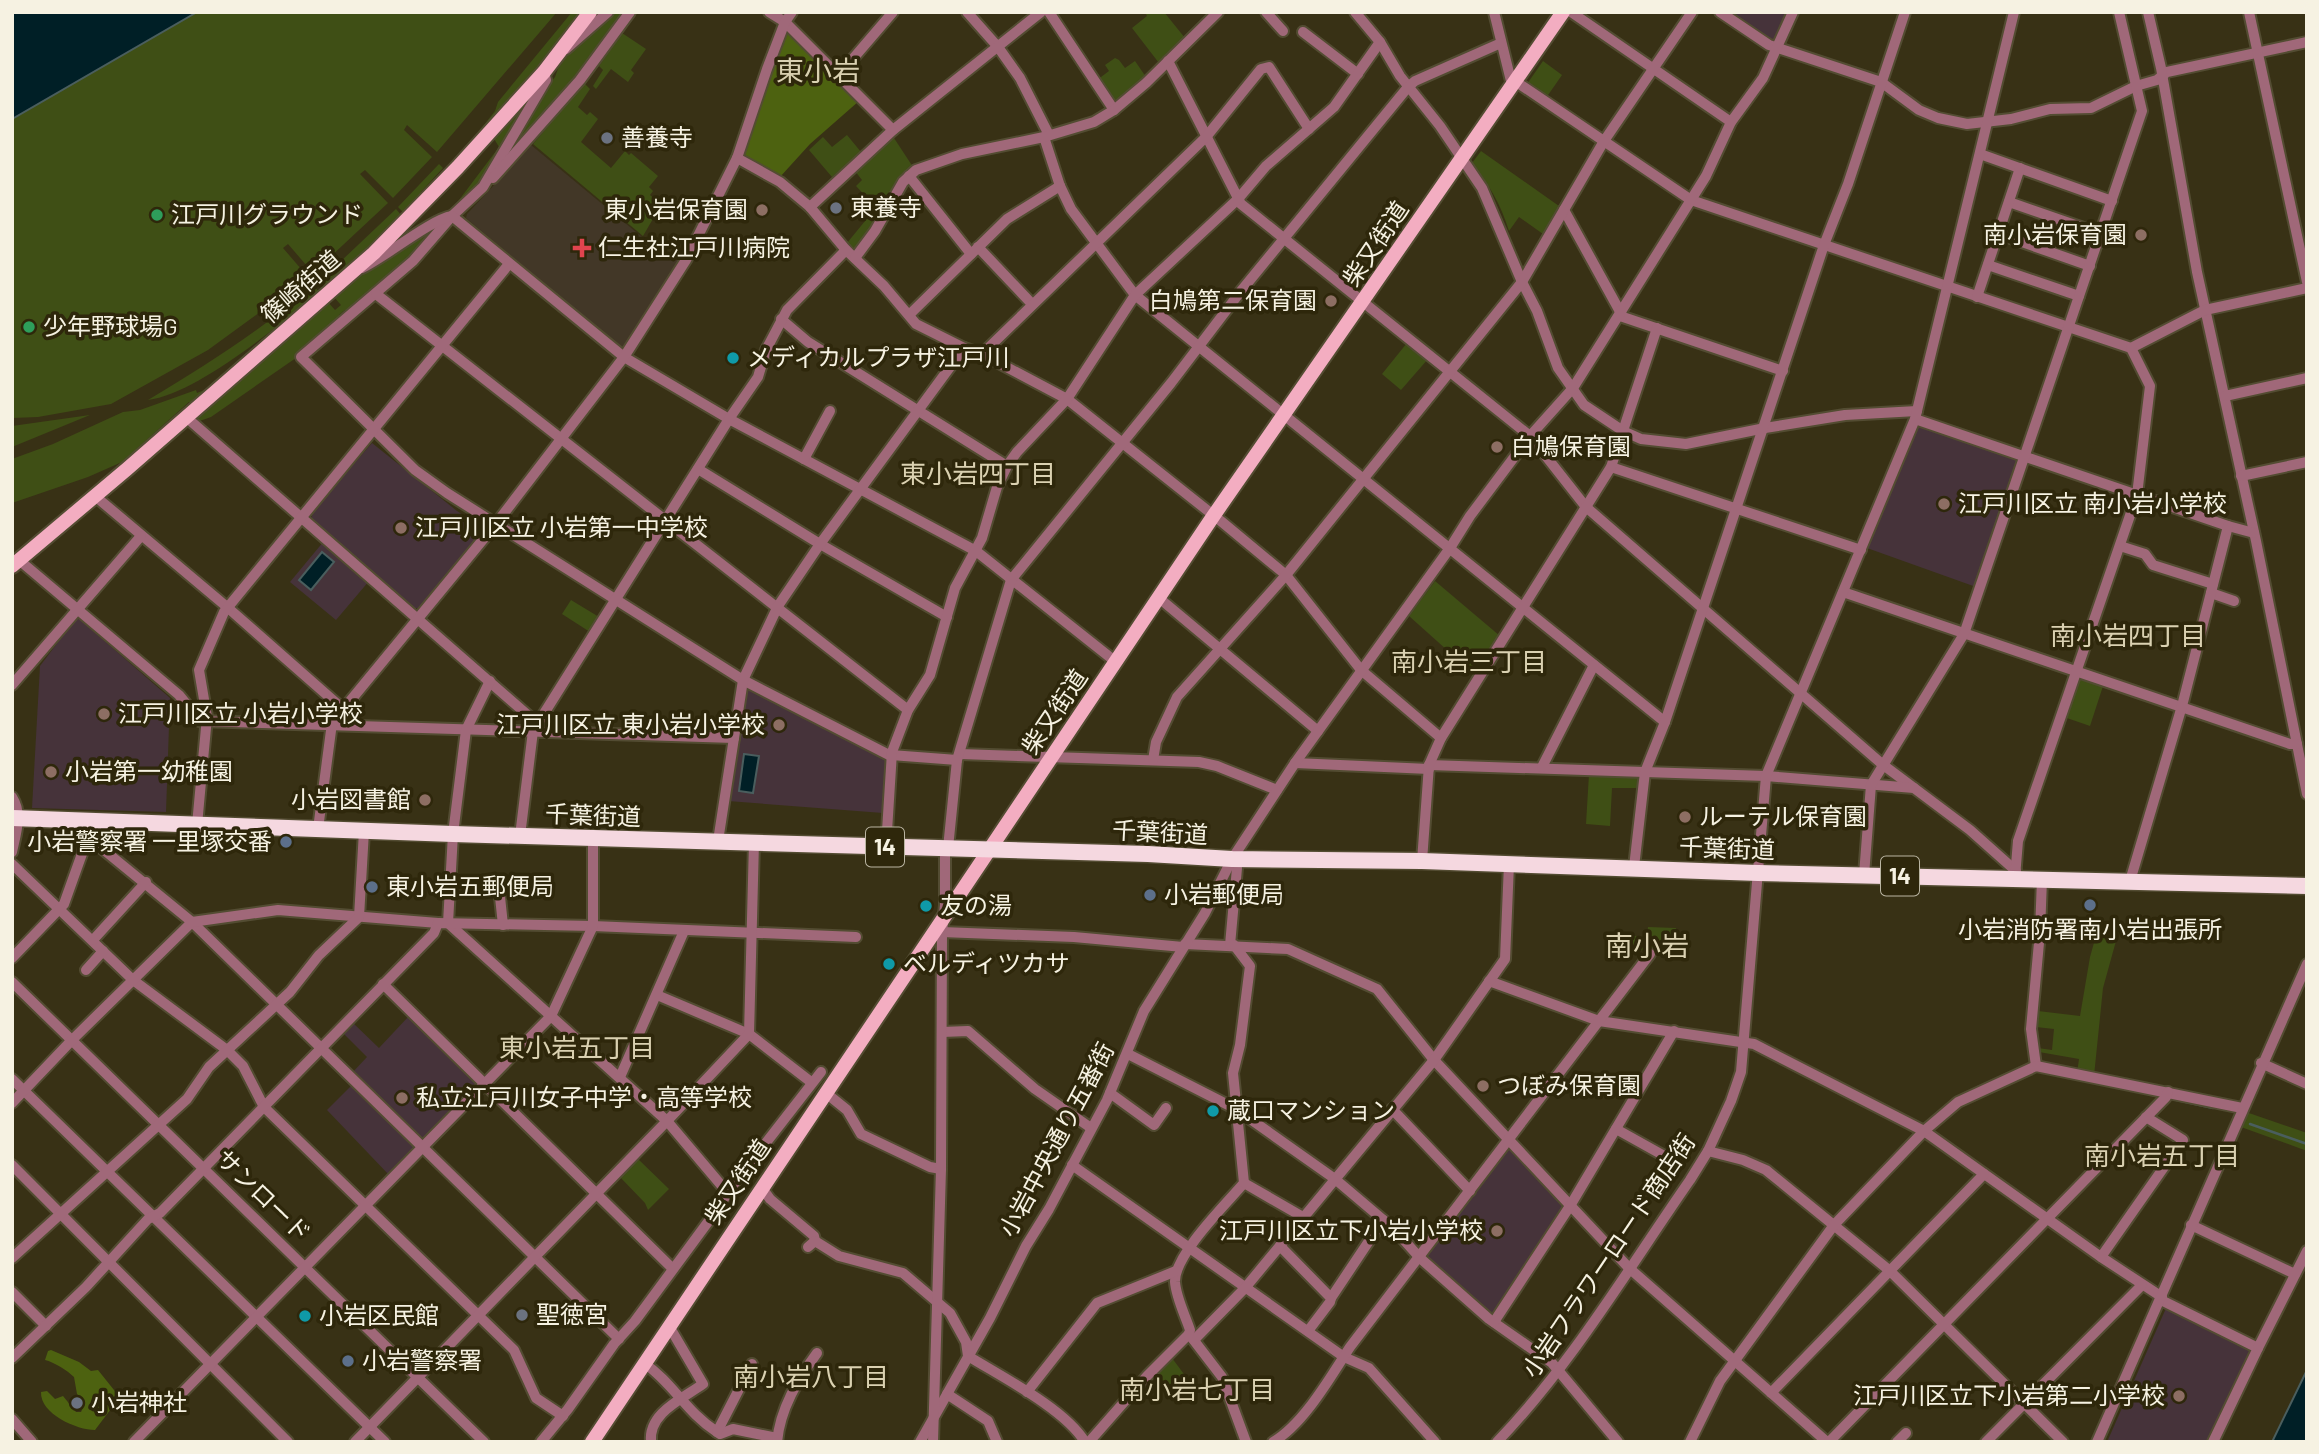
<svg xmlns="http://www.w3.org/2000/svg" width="2319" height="1454" viewBox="0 0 2319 1454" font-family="Barlow,'Noto Sans JP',sans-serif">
<rect width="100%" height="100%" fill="#383115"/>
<!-- education -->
<g fill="#46333a">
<polygon points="1731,12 1789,12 1777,38 1772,40"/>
<polygon points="1919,424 2016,457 2018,460 1976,587 1867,548"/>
<polygon points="372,443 457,511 479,525 482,532 419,608 413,608 375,574 336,620 290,582 329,535 311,519 314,510"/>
<polygon points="77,617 170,698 166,812 32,808 40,666"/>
<polygon points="748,689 886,758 887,763 883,813 728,801 745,691"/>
<polygon points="409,1016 476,1083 477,1087 424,1139 420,1140 416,1150 390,1176 327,1110 358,1079 352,1073 367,1057 343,1033 353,1023 379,1048"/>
<polygon points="1508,1148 1511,1148 1565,1207 1495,1315 1491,1316 1427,1259 1427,1256"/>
<polygon points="2167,1306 2253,1348 2210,1442 2107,1442"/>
</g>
<!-- medical -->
<polygon fill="#423727" points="531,145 642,237 680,260 626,347 621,348 466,218 467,214"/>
<!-- green -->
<g fill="#3f4f15">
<polygon points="197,12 557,12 437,152 407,125 404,130 432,157 393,198 365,170 360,174 388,203 313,273 288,244 283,248 308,277 208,350 111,404 38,417 12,418 12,119"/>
<polygon points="572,12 583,12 505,106 461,154 495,111 498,102"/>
<polygon points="612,12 627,12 579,76 496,171 542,92 555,77 561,60"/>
<polygon points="1145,12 1164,12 1185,38 1159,63 1132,28 1147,16"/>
<polygon points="622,33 646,49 631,70 634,73 628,82 611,69 596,89 593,86 603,70 599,66"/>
<polygon points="1115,58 1119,60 1125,68 1135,61 1146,77 1113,104 1097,80 1109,71 1105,65"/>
<polygon points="1543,61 1562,75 1546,98 1527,84"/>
<polygon points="584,83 590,89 578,107 587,115 590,112 598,119 581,142 611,168 625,151 629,155 631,153 658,176 649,187 653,191 650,195 661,205 643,236 533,144"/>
<polygon points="538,86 478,187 453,208 499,147 493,137"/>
<polygon points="847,135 861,152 832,177 809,150 823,137 832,147"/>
<path d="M892,135L913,167C887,188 877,223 857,248L853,249L847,243L870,215L865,211L872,203L856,186L862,180L855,171Z"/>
<path d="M1481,151L1559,206L1543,234L1519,217L1509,231C1501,205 1489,184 1472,163Z"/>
<polygon points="439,164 443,168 421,192 421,195 403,212 398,207"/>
<polygon points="396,209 401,215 398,220 325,287 320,281"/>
<polygon points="440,223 407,261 348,314 345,310 339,315 342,319 293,360 211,417 197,422 196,416 327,301 335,310 341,305 333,296 347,284"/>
<path d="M314,286L319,292L317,294C280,325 195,395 148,400C207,365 260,330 314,286Z"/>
<polygon points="1407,343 1428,359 1401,390 1382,374"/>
<polygon points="196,390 197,393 204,390 205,392 194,403 189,402 122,462 88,477 12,503 12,459 53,444 123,412 140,410"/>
<polygon points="90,415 12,447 12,426"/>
<polygon points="1435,581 1500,636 1476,676 1409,616"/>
<polygon points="571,600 599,617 590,632 562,614"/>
<polygon points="2079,674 2104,683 2090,726 2064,717"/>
<polygon points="1589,774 1641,776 1640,788 1612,788 1610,826 1586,824"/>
<polygon points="1648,927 1676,928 1674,952 1622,949 1623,935 1647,937"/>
<polygon points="2097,932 2116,941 2103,988 2094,1076 2077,1073 2079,1059 2039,1052 2038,1048 2052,1050 2054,1029 2036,1027 2038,1011 2080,1016 2090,957"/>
<polygon points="2246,1112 2307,1133 2307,1151 2241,1127"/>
<polygon points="638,1159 669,1189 648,1210 645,1203 620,1177"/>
<polygon points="1172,1358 1192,1385 1182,1397 1154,1377"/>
</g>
<!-- forest -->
<g fill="#4d6210">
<polygon points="784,32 790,32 859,101 810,144 780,177 741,157"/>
<path d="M51,1350L79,1362L91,1371L98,1370L118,1395L117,1401L95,1430C77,1430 40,1414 41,1392L47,1391L55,1399L63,1396L76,1412H81L85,1403L77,1394L74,1377C68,1371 54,1362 45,1360L48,1351Z"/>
</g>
<!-- water -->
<g fill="#001f26" stroke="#4a5e5e" stroke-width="2">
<polygon points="12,12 197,12 12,119"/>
<polygon points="322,552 334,562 311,590 299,580"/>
<polygon points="744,754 759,756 753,793 739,791"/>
<polygon points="2307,1370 2307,1442 2272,1442"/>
</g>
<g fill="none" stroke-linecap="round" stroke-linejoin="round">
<!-- stream -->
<g stroke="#4a5e5e" stroke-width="2.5">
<polyline points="2144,1093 2161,1097"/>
<polyline points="2168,1098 2213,1108"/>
<polyline points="2250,1124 2307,1144"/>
</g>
<defs>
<g id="minor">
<polyline points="769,12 785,22 893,130"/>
<polyline points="967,12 998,47 1020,78 1049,135"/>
<polyline points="1049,12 1114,110"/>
<polyline points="1266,12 1283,31"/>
<polyline points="1355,12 1380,42 1400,76 1440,126 1482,188 1522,282 1537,311 1558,368 1584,405 1623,431 1641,439 1686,444 1765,428 1845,415 1917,411"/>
<polyline points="1494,12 1512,85"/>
<polyline points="1571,12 1731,122"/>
<polyline points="1720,12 1769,45 1881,82 1919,110 1938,118 1967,124 2011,119 2050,109 2091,108 2136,86 2157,80 2167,72 2307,42"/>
<polyline points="2148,12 2161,68 2197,272 2256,541 2307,794"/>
<polyline points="2249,12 2307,282"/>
<polyline points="1303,32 1358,74"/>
<polyline points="566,49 608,12"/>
<polyline points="1168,61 1241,204 1530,436 1586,507 1882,764 1914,788"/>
<polyline points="544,72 546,80 483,187 452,216 413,261 301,357 415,470 447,493 743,680 891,756"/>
<polyline points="839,75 893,12"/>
<polyline points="1515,81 1691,200 2131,348 2205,310 2307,288"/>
<polyline points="1044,137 1060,186 1071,209 1135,295 1665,722"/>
<polyline points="1980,154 2112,201"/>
<polyline points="737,158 780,182 810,207 846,250 884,286 916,324 964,348 982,354 1067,399 1222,522 1286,575 1361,670 1441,738"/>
<polyline points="909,176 971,254"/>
<polyline points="493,178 580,80 630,12"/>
<polyline points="2009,202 2101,234"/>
<polyline points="810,207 893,130 1041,12"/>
<polyline points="1564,210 1623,317 1783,371"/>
<polyline points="1999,234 2090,266"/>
<polyline points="978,247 1032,304"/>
<polyline points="855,258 875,231 903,182 916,170 962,154 1044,137 1094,122 1114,110 1146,83 1218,12"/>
<polyline points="1988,265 2079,296"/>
<path d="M362,268C387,256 430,220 452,216L624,357L729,419L976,551L1116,662"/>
<polyline points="376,294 908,710"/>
<polyline points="1977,297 2020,168"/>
<polyline points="909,315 1007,219 1060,186"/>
<polyline points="781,319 808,342 1007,466"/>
<polyline points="982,354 1206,137 1261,69 1269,67 1309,129"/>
<polyline points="2225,396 2307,378"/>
<polyline points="186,417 538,724"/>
<polyline points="1915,419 2228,526 2254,533"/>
<polyline points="804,459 830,411"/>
<polyline points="1611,467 1861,550"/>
<polyline points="698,469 820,544 947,617"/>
<polyline points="2241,476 2307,462"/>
<polyline points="95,496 227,607 343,709"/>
<polyline points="2120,546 2145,554 2153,565 2213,584"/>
<polyline points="19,560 179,695 200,721 734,738"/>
<polyline points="1843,592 2290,744 2297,744"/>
<polyline points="2211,593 2234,601"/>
<polyline points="1159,598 1318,731"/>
<polyline points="490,681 466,730 453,834 448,923 667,1121 727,1192"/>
<polyline points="12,685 141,536"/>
<polyline points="960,754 1199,762 1217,766 1277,790"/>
<polyline points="891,755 957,760"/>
<polyline points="1153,760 1156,742 1177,697 1286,575 1522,282 1604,141 1692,12"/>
<polyline points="1295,763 1429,769"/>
<polyline points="1429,765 1766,776 1914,788 1970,830 2016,871"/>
<polyline points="1542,767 1594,665"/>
<path d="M12,797C23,814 16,833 12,852"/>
<polyline points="87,821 88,837 192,922 619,1339"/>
<polyline points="197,825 207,717 199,670 224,612 509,264"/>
<polyline points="318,829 332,723 495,525 624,357 686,260 737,158 767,69 785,22 792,12"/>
<polyline points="520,836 533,731 729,419 758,377 766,350 787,310 846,250"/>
<polyline points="718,841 743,680 778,606 820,544 964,348"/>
<polyline points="886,847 892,752 908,710 930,675 955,588 982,538 997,487 1007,466 1017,452 1067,399 1135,295 1238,199 1266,166 1334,107 1380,42"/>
<polyline points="948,848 957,760 1011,580 1171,383 1241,291 1408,87 1415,81 1501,43"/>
<polyline points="1422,861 1429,765 1441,738 1611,467 1657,328"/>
<polyline points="12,864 133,980 227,1050 243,1066 264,1107 514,1350 536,1398 563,1416"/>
<polyline points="1634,867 1645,772 1665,722 1824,245 1848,184 1905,12"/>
<polyline points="1864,875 1871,785 1964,634 2142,111 2119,12"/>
<polyline points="2015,877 2018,841 2137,495 2150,386 2131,348"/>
<polyline points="2130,881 2182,706 2228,526"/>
<polyline points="500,897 503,925"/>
<polyline points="942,932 1074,937 1183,947"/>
<polyline points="93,940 146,882"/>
<polyline points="1185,944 1288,949 1377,989 1434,1060 1629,1268 1827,1442"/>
<polyline points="1230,945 1237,868 1232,859"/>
<path d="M1234,945L1250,966L1240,1045L1233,1073L1244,1183C1226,1204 1174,1255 1175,1282C1176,1297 1185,1315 1190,1330L1189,1334L1222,1377L1246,1442"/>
<polyline points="12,958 64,904 88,837"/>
<polyline points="86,970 103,951"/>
<polyline points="1489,981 1599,1021 1754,1044 1924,1131 2101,1257 2162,1297"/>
<polyline points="12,982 484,1442"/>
<polyline points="383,984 672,1268"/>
<polyline points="657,995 749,1034 811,1082"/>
<polyline points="942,1032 968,1031 1035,1089 1091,1128"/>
<polyline points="1128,1054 1236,1109 1335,1179 1394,1229 1420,1258 1489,1319 1552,1363 1618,1442"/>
<polyline points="2261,1063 2307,1084"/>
<polyline points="2036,1066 2031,1029 2040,932 2042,879"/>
<polyline points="620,1077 684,931"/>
<polyline points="12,1079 385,1442"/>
<polyline points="826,1093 847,1110 861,1134 930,1167 941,1169"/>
<polyline points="1110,1093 1154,1125 1166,1108"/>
<polyline points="12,1103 72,1040 192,922 278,910 438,923"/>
<polyline points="1392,1109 1470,1191"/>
<polyline points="1616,1129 1677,1163"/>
<polyline points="1708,1151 1743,1160 1766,1170 1890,1271 2063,1442"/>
<polyline points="12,1165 288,1442"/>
<polyline points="1072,1165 1344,1357 1369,1368 1435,1442"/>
<polyline points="1244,1183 1303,1217"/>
<polyline points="762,1188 770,1199 814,1236 815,1241"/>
<polyline points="2191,1225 2295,1274"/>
<polyline points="1280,1246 1331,1298 1330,1302 1308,1331"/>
<path d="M808,1247L815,1241L839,1256L903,1273L950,1313L966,1342L968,1356C1002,1377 1065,1409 1085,1442"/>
<polyline points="2101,1257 2183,1140 2146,1117"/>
<polyline points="12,1258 187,1099 209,1067 290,992 319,955 359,917 364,831"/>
<polyline points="12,1292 46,1326"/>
<polyline points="1331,1298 1383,1220"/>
<polyline points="2161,1300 2258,1348 2213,1442"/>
<polyline points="1494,1322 1570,1206 1674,1031"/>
<polyline points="1194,1340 1245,1288 1434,1060 1505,959 1509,864"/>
<polyline points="2258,1348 2307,1251"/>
<polyline points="12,1358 86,1287 148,1219 160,1213 434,933 438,923 593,926 856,937"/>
<path d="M644,1363C673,1383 686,1412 717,1432L720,1434L733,1429L777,1438"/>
<polyline points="1027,1392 1097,1303 1176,1271"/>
<polyline points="1771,1393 1984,1174"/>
<polyline points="947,1394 988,1421 997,1442"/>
<polyline points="12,1419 32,1442"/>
<polyline points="717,1432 752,1364"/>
<polyline points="134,1442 551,1016 593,926 593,838"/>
<polyline points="355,1442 667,1121 749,1034 754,842"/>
<polyline points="541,1442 568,1409 614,1344 635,1321 719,1207 730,1189 821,1072"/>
<path d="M651,1442C648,1413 682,1399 703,1384L669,1326"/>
<path d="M777,1442C780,1409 798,1379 817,1353"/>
<polyline points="920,1442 990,1318 1026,1246 1049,1209 1107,1100 1144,1011 1205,913 1232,859 1295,763 1450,548 1470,516 1530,436 1573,388 1706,176 1731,122 1763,78 1793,12"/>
<polyline points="933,1442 941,1169 942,932 945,905 945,848"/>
<polyline points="1089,1442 1147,1376 1189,1334"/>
<path d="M1273,1442C1304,1424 1331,1376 1350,1347L1650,954"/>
<path d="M1497,1442C1572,1364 1628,1269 1690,1180L1708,1151L1731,1101L1741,1072L1766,776L1915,419L2014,12"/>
<polyline points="1690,1442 1720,1381 1834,1225 1924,1131 1958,1102 2036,1066 2242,1108"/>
<polyline points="1829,1442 2166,1097 2168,1092"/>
<polyline points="1897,1442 1906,1433"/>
<polyline points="1986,1442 2142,1285"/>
<polyline points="2097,1442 2307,964"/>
</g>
<g id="major">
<polyline points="12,566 127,469 374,253 458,167 544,72 590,12"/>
<polyline points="592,1442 1214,515 1563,12"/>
</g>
<polyline id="highway" points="12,818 453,834 1148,854 1232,859 1422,861 1758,873 2307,886"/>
</defs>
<!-- minor casing -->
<use href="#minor" stroke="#534c32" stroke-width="14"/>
<!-- major casing -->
<use href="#major" stroke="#534c32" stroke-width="18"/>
<!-- highway casing -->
<use href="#highway" stroke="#534c32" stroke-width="19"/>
<!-- minor -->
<use href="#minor" stroke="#a06879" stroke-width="10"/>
<!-- major -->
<use href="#major" stroke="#f3adc1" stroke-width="14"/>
<!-- highway -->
<use href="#highway" stroke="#f5d8e0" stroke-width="16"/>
</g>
<!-- markers -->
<g fill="#6b7280" stroke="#2e270b" stroke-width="2.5">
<circle cx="607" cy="138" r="7"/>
<circle cx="836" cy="208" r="7"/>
<circle cx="522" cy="1315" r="7"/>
<circle cx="77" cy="1403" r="7"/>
</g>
<g fill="#8d6e63" stroke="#2e270b" stroke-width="2.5">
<circle cx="762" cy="210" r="7"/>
<circle cx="2141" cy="235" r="7"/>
<circle cx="1331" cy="301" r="7"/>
<circle cx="1497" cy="447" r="7"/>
<circle cx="1944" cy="504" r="7"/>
<circle cx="401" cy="528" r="7"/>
<circle cx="104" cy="714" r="7"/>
<circle cx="779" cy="725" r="7"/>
<circle cx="51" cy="772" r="7"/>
<circle cx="425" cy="800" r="7"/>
<circle cx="1685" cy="817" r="7"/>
<circle cx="1483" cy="1086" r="7"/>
<circle cx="402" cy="1098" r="7"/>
<circle cx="1497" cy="1231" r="7"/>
<circle cx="2179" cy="1396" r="7"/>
</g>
<g fill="#2e9e5b" stroke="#2e270b" stroke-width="2.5">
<circle cx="157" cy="215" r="7"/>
<circle cx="29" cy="327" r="7"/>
</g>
<path fill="#e0444e" stroke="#2e270b" stroke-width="2.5" d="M578.5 237.5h7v7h7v7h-7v7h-7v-7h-7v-7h7z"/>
<g fill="#0f9aa8" stroke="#2e270b" stroke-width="2.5">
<circle cx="733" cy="358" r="7"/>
<circle cx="926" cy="906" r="7"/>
<circle cx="889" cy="964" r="7"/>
<circle cx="1213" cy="1111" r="7"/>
<circle cx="305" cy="1316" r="7"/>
</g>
<g fill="#5c6f8a" stroke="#2e270b" stroke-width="2.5">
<circle cx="286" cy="842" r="7"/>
<circle cx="372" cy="887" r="7"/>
<circle cx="1150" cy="895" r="7"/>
<circle cx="2090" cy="905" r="7"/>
<circle cx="348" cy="1361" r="7"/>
</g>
<g text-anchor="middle" stroke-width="7" stroke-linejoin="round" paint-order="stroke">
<!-- shield labels -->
<g fill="#2e270b" stroke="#bab5a2" stroke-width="2">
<rect x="866" y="827.5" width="38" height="39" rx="5"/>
<rect x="1881" y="856.5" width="38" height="39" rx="5"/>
</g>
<g font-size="23" font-weight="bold" fill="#f6f2e2">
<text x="885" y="855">14</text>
<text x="1900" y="884">14</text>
</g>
<!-- poi labels -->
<g font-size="24" fill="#f6f2e2" stroke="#2e270b" text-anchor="start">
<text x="621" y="146">善養寺</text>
<text x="850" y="216">東養寺</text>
<text x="748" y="218" text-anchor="end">東小岩保育園</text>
<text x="171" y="223">江戸川グラウンド</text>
<text x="2127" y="243" text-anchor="end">南小岩保育園</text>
<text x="598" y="256">仁生社江戸川病院</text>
<text x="1317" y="309" text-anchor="end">白鳩第二保育園</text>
<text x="43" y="335">少年野球場G</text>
<text x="747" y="366">メディカルプラザ江戸川</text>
<text x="1511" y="455">白鳩保育園</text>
<text x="1958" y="512">江戸川区立 南小岩小学校</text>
<text x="415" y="536">江戸川区立 小岩第一中学校</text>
<text x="118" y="722">江戸川区立 小岩小学校</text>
<text x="765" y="733" text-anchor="end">江戸川区立 東小岩小学校</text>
<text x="65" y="780">小岩第一幼稚園</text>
<text x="411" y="808" text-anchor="end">小岩図書館</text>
<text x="1699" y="825">ルーテル保育園</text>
<text x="272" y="850" text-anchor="end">小岩警察署 一里塚交番</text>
<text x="386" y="895">東小岩五郵便局</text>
<text x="1164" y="903">小岩郵便局</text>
<text x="940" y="914">友の湯</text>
<text x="2090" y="938" text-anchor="middle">小岩消防署南小岩出張所</text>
<text x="903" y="972">ベルディツカサ</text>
<text x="1497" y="1094">つぼみ保育園</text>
<text x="416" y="1106">私立江戸川女子中学・高等学校</text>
<text x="1227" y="1119">蔵口マンション</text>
<text x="1483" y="1239" text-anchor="end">江戸川区立下小岩小学校</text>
<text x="536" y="1323">聖徳宮</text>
<text x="319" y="1324">小岩区民館</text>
<text x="362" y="1369">小岩警察署</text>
<text x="2165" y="1404" text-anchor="end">江戸川区立下小岩第二小学校</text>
<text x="91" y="1411">小岩神社</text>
</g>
<!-- street labels -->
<g font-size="24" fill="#f6f2e2" stroke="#2e270b">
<text transform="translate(1376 244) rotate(-56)" y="8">柴又街道</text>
<text transform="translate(301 287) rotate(-41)" y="8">篠崎街道</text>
<text transform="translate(1055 712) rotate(-56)" y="8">柴又街道</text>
<text transform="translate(593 816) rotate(2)" y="8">千葉街道</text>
<text transform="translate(1160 833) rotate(3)" y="8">千葉街道</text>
<text transform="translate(1727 849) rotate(2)" y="8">千葉街道</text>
<text transform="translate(1057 1140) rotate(-62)" y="8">小岩中央通り五番街</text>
<text transform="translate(738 1182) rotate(-56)" y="8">柴又街道</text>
<text transform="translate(263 1196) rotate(44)" y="8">サンロード</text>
<text transform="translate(1609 1256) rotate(-56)" y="8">小岩フラワーロード商店街</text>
</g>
<!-- neighbourhood labels -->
<g font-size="26" fill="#dad1b1" stroke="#2e270b">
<text x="978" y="483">東小岩四丁目</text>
<text x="2128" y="645">南小岩四丁目</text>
<text x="1469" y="671">南小岩三丁目</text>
<text x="577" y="1057">東小岩五丁目</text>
<text x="2162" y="1165">南小岩五丁目</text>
<text x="811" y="1386">南小岩八丁目</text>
<text x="1197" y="1399">南小岩七丁目</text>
</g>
<!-- quarter labels -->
<g font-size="28" fill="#dad1b1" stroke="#2e270b">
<text x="818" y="81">東小岩</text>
<text x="1647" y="956">南小岩</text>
</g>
</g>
<!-- border -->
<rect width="2319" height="1454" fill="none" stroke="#f6f2e2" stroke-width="28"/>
</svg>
